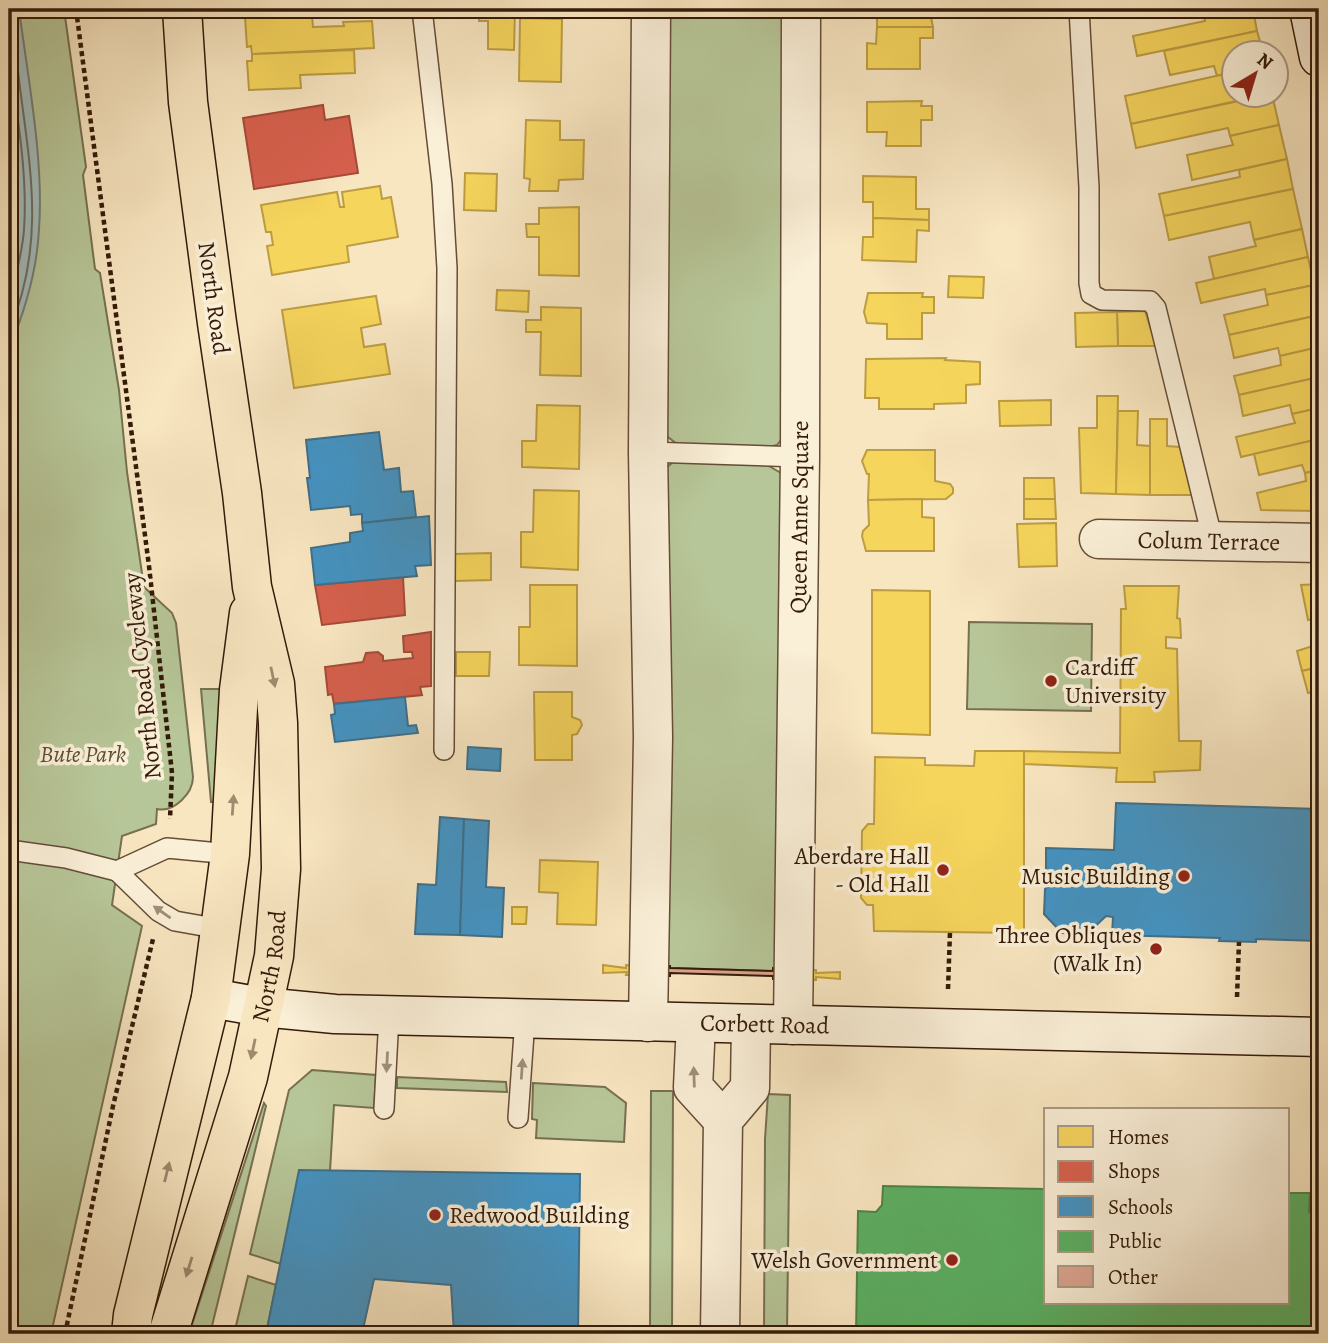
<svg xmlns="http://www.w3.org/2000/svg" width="1328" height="1343" viewBox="0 0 1328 1343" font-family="Alegreya,serif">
<rect width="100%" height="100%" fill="#f8e6c1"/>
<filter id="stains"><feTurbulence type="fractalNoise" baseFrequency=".00286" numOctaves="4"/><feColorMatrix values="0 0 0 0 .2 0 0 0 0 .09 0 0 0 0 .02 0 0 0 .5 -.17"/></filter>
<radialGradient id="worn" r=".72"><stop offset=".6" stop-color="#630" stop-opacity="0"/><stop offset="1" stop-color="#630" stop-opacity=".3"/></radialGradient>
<!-- green -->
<g fill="#b7c698" stroke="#767050" stroke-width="2">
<path d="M9,9H64L86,167L83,175L95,269L100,273L119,390L127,472L144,587L172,613L176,623L193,777C193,793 174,813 157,809L156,824L122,836L112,905L142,926L51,1334H9Z"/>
<polygon points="667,9 786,9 781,440 777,445 769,447 677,444 664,434"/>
<polygon points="674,461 767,465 781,473 780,969 774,968 773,971 670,968 670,966 662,966 664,470"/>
<polygon points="969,622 1092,624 1091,711 967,709"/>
<polygon points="201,689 221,689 217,802 211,802"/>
<polygon points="312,1070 376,1075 374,1108 334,1105 330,1171 281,1264 250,1254 289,1090"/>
<polygon points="397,1077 506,1082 507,1092 397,1088"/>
<polygon points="533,1083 605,1087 626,1103 624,1142 536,1138 537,1120 532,1119"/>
<polygon points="651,1091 673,1091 672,1334 650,1334"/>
<polygon points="768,1094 790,1095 787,1334 764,1334 765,1139"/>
<polygon points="264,1103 266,1106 210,1334 189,1334"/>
<polygon points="248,1276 276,1285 266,1334 234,1334"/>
</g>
<!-- water -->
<path fill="#a2bdbd" stroke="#767c75" stroke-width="2" d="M9,9H19C28,79 44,160 39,229C37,271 25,311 9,349Z"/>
<!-- homes -->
<g fill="#f6d55c" stroke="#bc9d43" stroke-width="2">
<polygon points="480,9 515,9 514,50 488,49 488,21 479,21"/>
<polygon points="873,9 920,9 920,16 931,17 933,27 877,27 877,9"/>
<polygon points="1154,9 1177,9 1155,13"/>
<polygon points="1213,9 1253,9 1257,31 1137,56 1133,36 1205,21 1203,11"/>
<polygon points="312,16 313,27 344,26 343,22 372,21 374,48 252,54 251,46 247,47 245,17"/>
<polygon points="520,18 562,19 561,82 519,81"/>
<polygon points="877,27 933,27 933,38 920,38 920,69 867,69 867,43 876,44"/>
<polygon points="1257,31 1263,52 1234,52 1234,72 1217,76 1214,66 1170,75 1164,51"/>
<polygon points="354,50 355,73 300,75 301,88 249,90 247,61 252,61 252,54"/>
<polygon points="1234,72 1234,94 1269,94 1131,124 1125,96"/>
<polygon points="1272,94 1279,125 1230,136 1228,128 1136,148 1131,124"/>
<polygon points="922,101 921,106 932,106 932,120 921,120 921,146 886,146 887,132 867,132 867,102"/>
<polygon points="526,120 560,121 560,140 584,140 583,179 559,180 558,191 529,191 530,179 524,178"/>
<polygon points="1279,125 1287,159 1192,180 1187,155 1233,145 1230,136"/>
<polygon points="1287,159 1293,189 1164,216 1159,194 1240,177 1239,170"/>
<polygon points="465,173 497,174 496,211 464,210"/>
<polygon points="863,176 916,177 916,209 929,209 929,220 873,218 873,202 863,202"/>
<polygon points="380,186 382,199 391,197 398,237 347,246 349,262 272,275 267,246 273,245 271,232 266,232 261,205 337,192 340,207 344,207 342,192"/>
<polygon points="1293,189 1302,229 1254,240 1250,222 1169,240 1164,216"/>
<polygon points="579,207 579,276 539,275 539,237 527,237 526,224 539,224 539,208"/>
<polygon points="873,218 929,220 929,231 917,230 916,262 862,260 863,237 873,237"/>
<polygon points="1302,229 1308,257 1214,279 1209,257 1256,246 1254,240"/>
<polygon points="1308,257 1314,285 1266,295 1265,289 1201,303 1196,283"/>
<polygon points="949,276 984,277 983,298 948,297"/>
<polygon points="1314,285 1319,304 1319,315 1229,335 1224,315 1268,305 1266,295"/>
<polygon points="497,290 529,291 528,312 496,310"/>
<polygon points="868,293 923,293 922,297 934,297 934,313 922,313 922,339 887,339 887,324 867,323 864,312"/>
<polygon points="376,296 381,324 361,328 364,347 385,344 390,374 294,388 282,310"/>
<polygon points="541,307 581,308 581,376 540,375 541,332 526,332 526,320 541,320"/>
<polygon points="1145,311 1156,346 1118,346 1117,312"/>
<polygon points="1117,312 1118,346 1076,347 1075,313"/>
<polygon points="1319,315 1319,347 1280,356 1278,348 1234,358 1229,335"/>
<polygon points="1319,347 1319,377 1239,395 1234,376 1281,365 1280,356"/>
<polygon points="946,358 945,360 980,362 980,384 966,385 966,403 934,404 934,409 879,409 879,398 865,398 866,359"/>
<polygon points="1319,377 1319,408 1292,414 1290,405 1243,416 1239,395"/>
<polygon points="1097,396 1118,396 1116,494 1081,493 1079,428 1097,428"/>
<polygon points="1051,400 1051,425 1000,426 999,401"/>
<polygon points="537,405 580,406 579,469 522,467 522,441 536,441"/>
<polygon points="1319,408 1319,439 1241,457 1236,437 1295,423 1292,414"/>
<polygon points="1118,411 1138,411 1137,445 1150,446 1150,495 1116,494"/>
<polygon points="1150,419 1167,419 1167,446 1180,447 1192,495 1150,495"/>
<polygon points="1319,439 1319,470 1305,473 1302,465 1259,475 1254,454"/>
<polygon points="867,450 935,450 935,481 950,484 953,488 953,493 946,499 868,500 869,474 867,474 862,461"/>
<polygon points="1319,470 1319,511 1261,510 1257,493 1306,481 1305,473"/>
<polygon points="1024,478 1054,478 1055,499 1024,499"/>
<polygon points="534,490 579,491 578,570 521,567 521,532 533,532"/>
<polygon points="922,499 922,517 934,518 934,551 866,551 862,536 863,531 869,525 868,500"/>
<polygon points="1024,499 1055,499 1056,519 1024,519"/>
<polygon points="1056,523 1057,566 1019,567 1017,524"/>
<polygon points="491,553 491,580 455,581 454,554"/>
<polygon points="1319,584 1319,618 1308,620 1301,585"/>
<polygon points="530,585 577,585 577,666 519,665 519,627 530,627"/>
<polygon points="1124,586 1179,586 1177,618 1180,619 1181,638 1166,637 1166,648 1177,649 1179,741 1201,741 1200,770 1154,772 1155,782 1116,782 1117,768 1024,764 1024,751 1120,753 1121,609 1126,609"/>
<polygon points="872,590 930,591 930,735 872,733"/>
<polygon points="1319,644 1319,667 1302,671 1297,651"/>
<polygon points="456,652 490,652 489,676 456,676"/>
<polygon points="1319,667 1319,690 1308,693 1302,671"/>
<polygon points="534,692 572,692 572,717 580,720 582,725 577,734 572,735 572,760 535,760"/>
<polygon points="1319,712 1319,733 1314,714"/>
<polygon points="975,751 1024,751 1024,933 874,931 873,905 867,905 861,898 862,831 868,824 874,824 875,757 925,758 925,765 974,766"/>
<polygon points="540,860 598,862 596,925 557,924 558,893 539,892"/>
<polygon points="512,907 527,907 526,924 512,924"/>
<polygon points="603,965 626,968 626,965 636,966 636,975 626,975 627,972 603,973"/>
<polygon points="805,970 816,970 816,973 840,972 840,979 816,977 816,980 805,980"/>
</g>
<!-- shops -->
<g fill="#d6604d" stroke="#a54b38" stroke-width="2">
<polygon points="323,105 325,120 349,116 358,173 254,189 243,118"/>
<polygon points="403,577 405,615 322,625 315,585"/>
<polygon points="431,632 431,686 420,687 422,695 334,704 332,694 328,695 325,667 363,662 366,653 378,652 383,656 383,661 413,658 412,652 404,652 403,636"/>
</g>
<!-- schools -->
<g fill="#4393c3" stroke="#3e6f8b" stroke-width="2">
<polygon points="379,432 384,470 399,468 401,492 413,491 416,517 362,523 362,514 351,515 350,506 311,510 307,478 310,478 306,440"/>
<polygon points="429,516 431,565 415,566 417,576 315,585 311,548 350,542 350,533 363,531 362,523"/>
<polygon points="405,697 408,726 416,725 418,733 335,742 331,715 335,714 334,704"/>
<polygon points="468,747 501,749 500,771 467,769"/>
<polygon points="1116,803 1319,809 1319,941 1256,939 1256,942 1219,941 1220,938 1112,935 1113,917 1106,916 1087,934 1062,933 1044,914 1045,889 1054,880 1046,872 1046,848 1114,850"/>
<polygon points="440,817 464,819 460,935 415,934 418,884 436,885"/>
<polygon points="464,819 489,821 486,887 504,888 502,937 460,935"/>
<polygon points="299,1170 580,1174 578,1334 454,1334 451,1285 374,1279 362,1334 266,1334"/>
</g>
<!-- public -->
<polygon fill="#5aae61" stroke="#4f8246" stroke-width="2" points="883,1186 1046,1189 1046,1303 1288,1303 1288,1193 1310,1193 1309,1212 1319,1217 1319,1334 856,1334 858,1211 876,1212 882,1205"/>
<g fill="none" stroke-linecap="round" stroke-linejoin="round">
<!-- shore -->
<g stroke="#6b6c62" stroke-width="2">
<path d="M9,53C16,111 28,171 24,230C22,255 15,279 9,303"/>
<path d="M9,144C13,184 14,222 9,262"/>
<path d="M9,331C57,219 16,122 13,9"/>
</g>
</g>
<!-- building -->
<polygon fill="#dca490" stroke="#341a08" stroke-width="2" points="660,966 670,966 670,968 773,971 773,968 782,969 782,979 773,979 773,976 670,973 670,976 660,976"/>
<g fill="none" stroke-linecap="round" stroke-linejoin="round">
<defs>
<g id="lane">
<polyline points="422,9 442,184 447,268 444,750"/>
<polyline points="1079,9 1089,187 1089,283 1091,294 1102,300 1150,301 1156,308 1213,541"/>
<polyline points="648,452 800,457"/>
<polyline points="9,850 66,858 117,871"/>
<polyline points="117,871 158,911 175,921 220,929"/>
<polyline points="117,871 167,848 230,854"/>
<polyline points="384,1109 389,1016"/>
<polyline points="518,1118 525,1019"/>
</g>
<g id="street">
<path id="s1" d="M1099,539L1319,543"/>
<polyline points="648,1022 653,737 648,452 651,9"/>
<polyline points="696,1023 693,1087 723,1120"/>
<path id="s2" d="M793,1025L800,457L801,9"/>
<polyline points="720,1334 723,1120 750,1088 751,1024"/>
</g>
<g id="secondary">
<polyline points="1309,9 1319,57"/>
<path id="s3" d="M211,998L262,1007L335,1014L1319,1037"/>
</g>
<g id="primary">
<polyline points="131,1334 133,1315 211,998 230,854 239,690 249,613"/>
<path id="s4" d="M168,1334L248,1077L274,956L281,869L278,723L275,684L252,587L242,493L217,323L188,102L182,9"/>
</g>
</defs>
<!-- lane casing -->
<use href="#lane" stroke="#654d36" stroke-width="22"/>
<!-- street casing -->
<use href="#street" stroke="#654d36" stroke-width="41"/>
<!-- secondary casing -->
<use href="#secondary" stroke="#341a08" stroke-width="41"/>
<!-- primary casing -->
<use href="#primary" stroke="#341a08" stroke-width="41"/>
<!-- path -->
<g stroke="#341a08" stroke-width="4.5" stroke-dasharray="5 3.5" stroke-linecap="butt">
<polyline points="76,9 149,566 172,773 170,819"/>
<polyline points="948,989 950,932"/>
<polyline points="1237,997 1239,942"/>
<polyline points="65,1334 113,1106 153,939"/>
</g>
<!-- lane -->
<use href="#lane" stroke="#faefd7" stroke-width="19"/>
<!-- street -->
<use href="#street" stroke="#faefd7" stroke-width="38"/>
<!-- secondary -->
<use href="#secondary" stroke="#faefd7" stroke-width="38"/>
<!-- primary -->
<use href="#primary" stroke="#f8e6c1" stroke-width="38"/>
</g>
<!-- one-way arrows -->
<defs><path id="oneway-solid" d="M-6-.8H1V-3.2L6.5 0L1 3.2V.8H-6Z" transform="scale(1.75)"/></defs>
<g fill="#a08a6e">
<use href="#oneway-solid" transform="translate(273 677) rotate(78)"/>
<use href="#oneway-solid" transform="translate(233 805) rotate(-86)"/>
<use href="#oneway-solid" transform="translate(253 1049) rotate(102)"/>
<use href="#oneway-solid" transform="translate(167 1172) rotate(-76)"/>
<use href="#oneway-solid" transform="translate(189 1267) rotate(107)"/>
</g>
<g fill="#a18f7a">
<use href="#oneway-solid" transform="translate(162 912) rotate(-145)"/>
<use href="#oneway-solid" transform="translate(387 1062) rotate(93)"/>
<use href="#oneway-solid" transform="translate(522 1069) rotate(-86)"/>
<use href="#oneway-solid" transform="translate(694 1077) rotate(-92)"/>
</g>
<!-- markers -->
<g fill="#8f2418" stroke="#faefd7" stroke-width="2.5">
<circle cx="1051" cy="681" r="7"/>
<circle cx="943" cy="870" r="7"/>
<circle cx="1184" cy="876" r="7"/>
<circle cx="1156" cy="949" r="7"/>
<circle cx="435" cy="1215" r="7"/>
<circle cx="952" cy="1260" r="7"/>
</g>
<g text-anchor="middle" stroke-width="7" stroke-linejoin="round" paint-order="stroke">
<!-- street labels -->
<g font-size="24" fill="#341a08" stroke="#faefd7">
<text transform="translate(214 298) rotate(82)" y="8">North Road</text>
<text dy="8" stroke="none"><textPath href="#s2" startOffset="508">Queen Anne Square</textPath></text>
<text dy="8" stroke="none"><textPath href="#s1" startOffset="110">Colum Terrace</textPath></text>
<text transform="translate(142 676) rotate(-96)" y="8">North Road Cycleway</text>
<text dy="8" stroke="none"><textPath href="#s4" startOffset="382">North Road</textPath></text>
<text dy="8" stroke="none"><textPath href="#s3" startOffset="555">Corbett Road</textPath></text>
</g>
<!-- poi labels -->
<g font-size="24" fill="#341a08" stroke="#faefd7" text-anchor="end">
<text x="1065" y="675" text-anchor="start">Cardiff<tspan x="1065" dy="28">University</tspan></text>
<text x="929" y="864">Aberdare Hall<tspan x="929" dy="28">- Old Hall</tspan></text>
<text x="1170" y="884">Music Building</text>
<text x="1142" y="943">Three Obliques<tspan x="1142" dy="28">(Walk In)</tspan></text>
<text x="449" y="1223" text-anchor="start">Redwood Building</text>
<text x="938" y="1268">Welsh Government</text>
</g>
<!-- park labels -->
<g font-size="24" font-style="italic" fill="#5b4e33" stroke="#faefd7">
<text x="83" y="762">Bute Park</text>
</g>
</g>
<!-- margin -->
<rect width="1328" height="1343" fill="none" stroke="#f8e6c1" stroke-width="35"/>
<rect x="10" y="10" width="1307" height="1322" fill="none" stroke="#341a08" stroke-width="3.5"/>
<rect x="18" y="18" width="1293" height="1308" fill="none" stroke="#341a08" stroke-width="2"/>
<!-- legend -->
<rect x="1044" y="1108" width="245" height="196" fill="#faefd7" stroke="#ab9a84" stroke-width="2"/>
<rect x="1058" y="1126" width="35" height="21" fill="#f6d55c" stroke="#ab9a84" stroke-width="2"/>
<text x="1108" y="1144" font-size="21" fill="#341a08">Homes</text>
<rect x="1058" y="1161" width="35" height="21" fill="#d6604d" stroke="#ab9a84" stroke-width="2"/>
<text x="1108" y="1178" font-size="21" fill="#341a08">Shops</text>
<rect x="1058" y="1196" width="35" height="21" fill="#4393c3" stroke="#ab9a84" stroke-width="2"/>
<text x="1108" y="1214" font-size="21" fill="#341a08">Schools</text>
<rect x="1058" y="1231" width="35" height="21" fill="#5aae61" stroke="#ab9a84" stroke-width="2"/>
<text x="1108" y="1248" font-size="21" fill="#341a08">Public</text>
<rect x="1058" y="1266" width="35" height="21" fill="#dca490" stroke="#ab9a84" stroke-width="2"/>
<text x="1108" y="1284" font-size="21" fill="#341a08">Other</text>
<!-- north arrow -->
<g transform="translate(1255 74) rotate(38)"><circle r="33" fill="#faefd7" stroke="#ab9a84" stroke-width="2"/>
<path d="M0-5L12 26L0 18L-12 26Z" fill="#8f2418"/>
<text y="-10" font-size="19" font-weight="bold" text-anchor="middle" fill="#341a08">N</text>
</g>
<rect width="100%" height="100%" filter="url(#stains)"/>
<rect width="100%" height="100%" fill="url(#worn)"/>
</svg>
